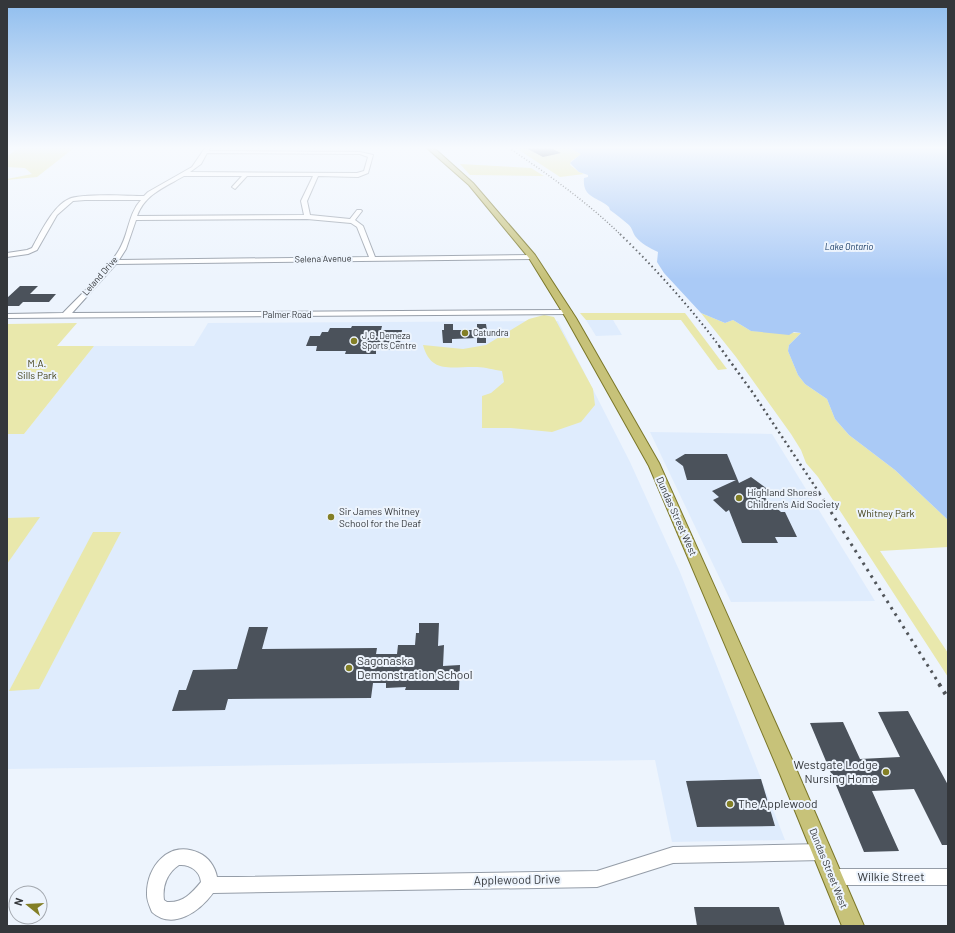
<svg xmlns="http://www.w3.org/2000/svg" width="955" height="933" viewBox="0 0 955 933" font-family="Barlow,sans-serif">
<rect width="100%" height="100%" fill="#edf4fd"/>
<!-- built -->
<g fill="#dfecfd">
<polygon points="586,320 613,320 622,335 596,336"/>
<polygon points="558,321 630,462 680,572 785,840 672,842 655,760 7,769 7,434 24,434 94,346 194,346 208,323"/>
<polygon points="650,432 772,434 875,601 731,602"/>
</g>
<!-- green -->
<g fill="#e9e8ac">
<polygon points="19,148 74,148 37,177 7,180 7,179 32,174 25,168 7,167 7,156"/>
<polygon points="516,148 570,148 582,154 571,161 570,165 579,172 584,174 560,177"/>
<polygon points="460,164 531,168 544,176 470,175"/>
<polygon points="580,313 685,313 727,369 718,370 681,320 586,320"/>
<polygon points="701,313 725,323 733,320 751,331 801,333 789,345 788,351 798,375 805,384 827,399 835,419 849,435 895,470 948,520 948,547 880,551 948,653 948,677 818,477 806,463 801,450 791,434 736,357"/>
<path d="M544,315L554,317L593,389L595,405L581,422L552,432L511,428H482V396L491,393L504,382L502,371C494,370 485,367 477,367C453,366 431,375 423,345L463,349L486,345L529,319Z"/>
<polygon points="77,323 57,346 94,346 24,434 7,434 7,324"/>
<polygon points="40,517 7,564 7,518"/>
<polygon points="93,532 121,532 39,689 9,691"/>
</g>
<!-- water -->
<path fill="#aacaf6" d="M570,148H948V520L895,470L849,435L835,419L827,399L805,384L798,375L788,351L789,345L801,333L794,332L789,335L751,331L733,320L725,323L701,313L664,273L657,262L658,252C650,248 641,244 635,236C633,233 632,228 629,225C623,220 617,215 610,210L609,207C598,197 582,198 584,178L588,177V175L579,172L570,163L581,154Z"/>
<!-- building -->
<g fill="#4b525b">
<polygon points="526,148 551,148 561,153 543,157"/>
<polygon points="20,286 38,286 30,294 56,294 49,302 23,302 19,306 7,306 7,298"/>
<polygon points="444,324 453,324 453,330 477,330 477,324 486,324 488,337 486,337 486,343 477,343 477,338 452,339 452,343 443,343 442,330 444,330"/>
<polygon points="352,326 382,326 381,330 402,330 399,350 376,350 376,354 345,354 346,351 316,351 317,346 306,346 310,336 320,336 322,332 328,332 330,328 351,328"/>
<polygon points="685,454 727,454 739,483 751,477 770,491 763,496 781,512 785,512 797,537 775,537 778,543 742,543 729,510 726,512 713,500 719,497 712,491 736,480 687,480 683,466 675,460"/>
<polygon points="419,623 439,623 438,646 444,645 443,666 460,665 459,690 405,690 406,687 386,688 386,683 373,683 371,698 228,699 225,710 172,711 179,690 186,690 193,670 237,669 249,627 268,627 262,649 377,648 376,654 397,654 398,645 415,645 416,633 419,633"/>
<polygon points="908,711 948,785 948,845 942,845 914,789 872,791 899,851 864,852 810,723 843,722 860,759 900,757 878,712"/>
<polygon points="761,779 775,826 697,827 686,781"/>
<polygon points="694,907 779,907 785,926 697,926"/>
</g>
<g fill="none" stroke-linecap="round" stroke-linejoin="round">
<defs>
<g id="minor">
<path d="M205,148H210L209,151L360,152L373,155L368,173L358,177L318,176L307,201L310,215L350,219L357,210H361L362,211L355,220L363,226L375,257L532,255L535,257L532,259L116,264L72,313L568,310L572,312L568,314L7,318V314L63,313C81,294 106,272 119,250C129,234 128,214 141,200H85L73,201L57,215L37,250L28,254L7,257V253L27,250L32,248C41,232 53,206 69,199C81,193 129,196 144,196L148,192L192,167ZM207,153L360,154L368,157L364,171L357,173L190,172L201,164ZM184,176H242L232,187L235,189L247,176H313L301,201L304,215L137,216C145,194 165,187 184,176ZM307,219L351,223L357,227L369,257L119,260L126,249L136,220Z"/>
<path d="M823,844L829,846L831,852L829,858L823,860L673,863L597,887L213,893C200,911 173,931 152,912C150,907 147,901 147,895C146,866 170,839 199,853C208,857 215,866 217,877H237L597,871L673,847ZM179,865C190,864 200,871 201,882C191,894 183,903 167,902L164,900C162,886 167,873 179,865Z"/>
<polygon points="833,869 948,869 948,885 833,885 827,883 825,877 827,871"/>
</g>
<polygon id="major" points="427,148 434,148 473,183 535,255 576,318 659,463 794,764 864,926 842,926 780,774 649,466 566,318 529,258 469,185"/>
</defs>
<!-- minor casing -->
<use href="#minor" stroke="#959da8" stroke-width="2"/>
<!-- major casing -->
<use href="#major" stroke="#7b7729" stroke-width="2"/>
<!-- minor -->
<use href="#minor" fill="#fff" fill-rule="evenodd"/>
<!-- major -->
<use href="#major" fill="#c7c279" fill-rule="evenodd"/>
<!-- rail-far4 -->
<path stroke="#51555a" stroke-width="1.5" stroke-dasharray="1 2" stroke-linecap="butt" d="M509,148C549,175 587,202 621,235"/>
<!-- rail-far3 -->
<path stroke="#51555a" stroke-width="2" stroke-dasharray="1.5 3" stroke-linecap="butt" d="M620,234C656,269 690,307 720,347"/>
<!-- rail-far2 -->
<polyline stroke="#51555a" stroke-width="2.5" stroke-dasharray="2 3.5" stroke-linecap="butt" points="719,346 753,393 820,494"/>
<!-- rail-far1 -->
<polyline stroke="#51555a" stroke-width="3" stroke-dasharray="2.5 5" stroke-linecap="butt" points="819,493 940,685"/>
<!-- rail -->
<polyline stroke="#51555a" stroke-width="4" stroke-dasharray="3 6" stroke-linecap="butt" points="939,684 948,698"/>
</g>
<!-- sky -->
<linearGradient id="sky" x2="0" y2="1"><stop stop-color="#8fbdee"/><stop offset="0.53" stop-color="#f7fafe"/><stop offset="1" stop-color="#f7fafe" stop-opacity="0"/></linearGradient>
<rect width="955" height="279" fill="url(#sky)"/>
<!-- markers -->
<g fill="#837f26" stroke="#edf4fd" stroke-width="1.5">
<circle cx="465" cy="333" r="4"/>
<circle cx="354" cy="341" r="4"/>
<circle cx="739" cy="498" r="4"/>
<circle cx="331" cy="517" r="4"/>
<circle cx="349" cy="668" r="4"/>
<circle cx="886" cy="772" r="4"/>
<circle cx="730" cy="804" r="4"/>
</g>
<g text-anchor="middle" stroke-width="4" stroke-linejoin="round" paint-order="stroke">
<!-- far-water labels -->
<g font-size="9" font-style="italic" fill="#0a2e5a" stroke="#edf4fd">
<text x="849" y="250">Lake Ontario</text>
</g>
<!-- far-street labels -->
<g font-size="9" fill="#34373b" stroke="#edf4fd">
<text transform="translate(323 259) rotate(-1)" y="3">Selena Avenue</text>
<text transform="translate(100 276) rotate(-49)" y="3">Leland Drive</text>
<text x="287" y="318">Palmer Road</text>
</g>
<!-- far-poi labels -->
<g font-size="9" fill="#34373b" stroke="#edf4fd" text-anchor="start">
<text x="473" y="336">Catundra</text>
<text x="362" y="339">J.G. Demeza<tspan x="362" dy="10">Sports Centre</tspan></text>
</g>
<!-- park labels -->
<g font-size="10" fill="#424018" stroke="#edf4fd">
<text x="37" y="367">M.A.<tspan x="37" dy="12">Sills Park</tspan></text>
<text x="886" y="517">Whitney Park</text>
</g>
<!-- poi labels -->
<g font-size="10" fill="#34373b" stroke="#edf4fd" text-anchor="start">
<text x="747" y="496">Highland Shores<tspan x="747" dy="12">Children's Aid Society</tspan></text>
<text x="339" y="515">Sir James Whitney<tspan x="339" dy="12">School for the Deaf</tspan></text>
</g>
<!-- street labels -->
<g font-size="10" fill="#34373b" stroke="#edf4fd">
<text transform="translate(677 516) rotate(66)" y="4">Dundas Street West</text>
<text transform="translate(829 868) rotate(68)" y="4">Dundas Street West</text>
</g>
<!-- near-poi labels -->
<g font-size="12" fill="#34373b" stroke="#edf4fd" text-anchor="start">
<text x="357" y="665">Sagonaska<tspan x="357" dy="14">Demonstration School</tspan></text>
<text x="878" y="769" text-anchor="end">Westgate Lodge<tspan x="878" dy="14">Nursing Home</tspan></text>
<text x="738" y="808">The Applewood</text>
</g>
<!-- near-street labels -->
<g font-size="12" fill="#34373b" stroke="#edf4fd">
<text x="891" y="881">Wilkie Street</text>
<text transform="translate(517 880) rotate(-1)" y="4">Applewood Drive</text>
</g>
</g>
<!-- border -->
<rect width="955" height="933" fill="none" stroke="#34373b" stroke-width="16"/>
<!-- north arrow -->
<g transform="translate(28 905) rotate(288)"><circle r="19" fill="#edf4fd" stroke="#a3a8af"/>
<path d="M0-3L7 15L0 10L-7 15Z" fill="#837f26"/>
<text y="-6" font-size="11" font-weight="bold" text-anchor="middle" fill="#34373b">N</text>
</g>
</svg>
